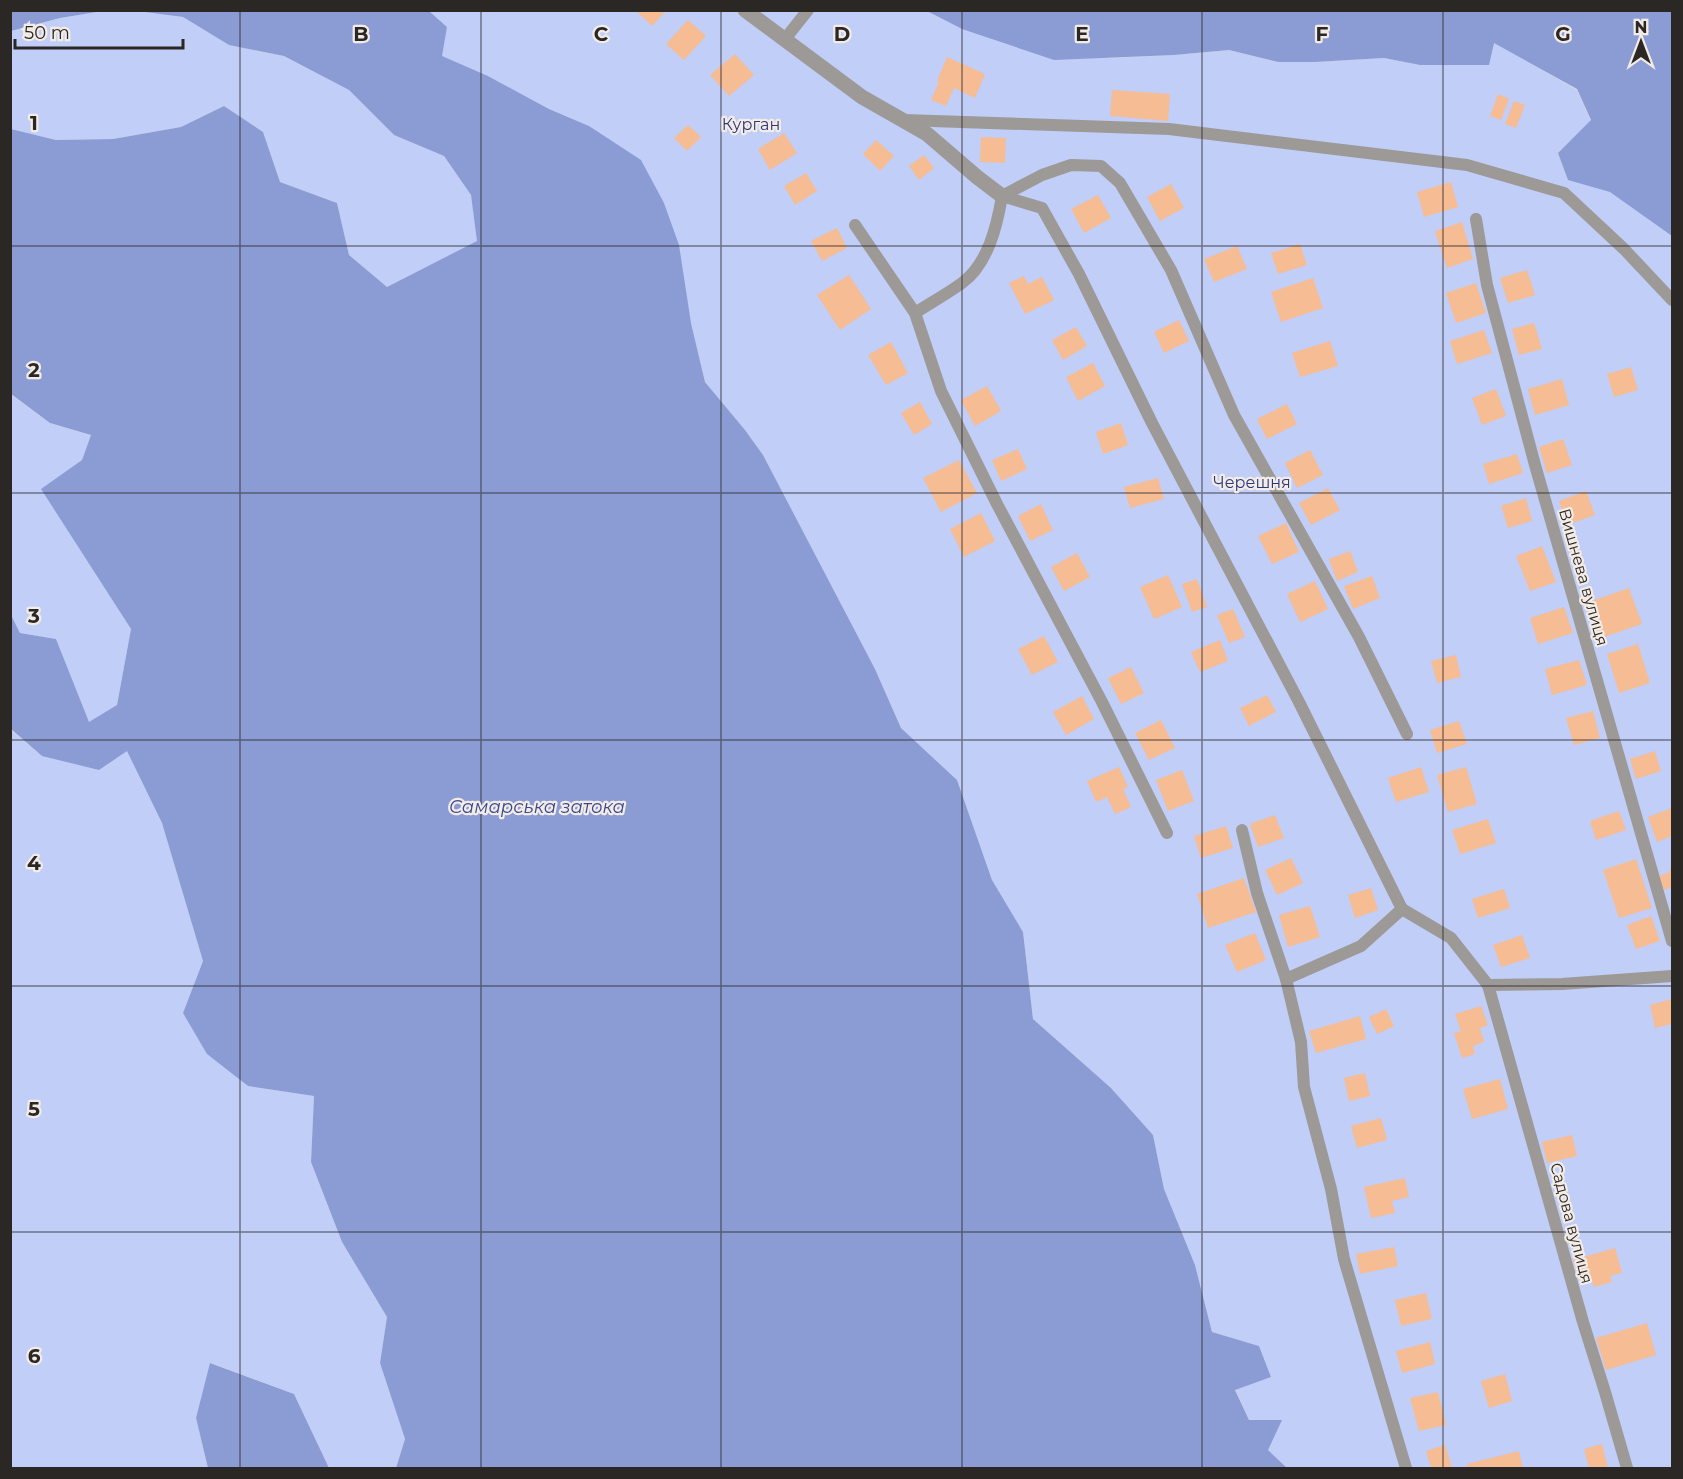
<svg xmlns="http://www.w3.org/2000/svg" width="1683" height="1479" viewBox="0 0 1683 1479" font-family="Montserrat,sans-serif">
<rect width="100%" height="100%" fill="#e6ded9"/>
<!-- green -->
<g fill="#c0cef8">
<polygon points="103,11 137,11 183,17 229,45 284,56 349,90 394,135 444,156 471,195 478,241 387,287 349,255 337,203 280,182 263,132 224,106 181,127 113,139 56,140 11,129 11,31 60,18"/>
<polygon points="429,11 927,11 962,29 1110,58 1174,55 1229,50 1278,62 1315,62 1384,58 1420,65 1488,65 1493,42 1577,90 1591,121 1558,153 1568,179 1610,191 1672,236 1672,1468 1287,1468 1268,1450 1249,1420 1235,1389 1271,1377 1259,1346 1212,1332 1195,1265 1164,1189 1153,1135 1111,1088 1033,1019 1023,932 992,880 957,780 901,728 875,669 763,455 745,430 705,382 691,323 589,126 549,109 488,76 441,56 447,27"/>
<polygon points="10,394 50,423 91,435 82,460 42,490 131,629 117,705 89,723 56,639 20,633 11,615"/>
<polygon points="10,729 42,756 127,750 162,823 203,961 183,1013 248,1086 314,1096 311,1162 342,1242 387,1317 380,1363 405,1439 396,1468 329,1468 294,1394 211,1363 196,1418 208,1468 11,1468"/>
</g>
<!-- water -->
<g fill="#8b9cd5">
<polygon points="11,10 103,10 103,11 60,18 11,31"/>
<polygon points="137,11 429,11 447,27 442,56 488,76 549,109 589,126 641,160 664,203 679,245 691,323 705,382 745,430 763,455 875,669 901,728 957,780 992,880 1023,932 1033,1019 1111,1088 1153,1135 1164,1189 1195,1265 1212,1332 1259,1346 1271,1377 1235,1390 1249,1420 1282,1420 1268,1450 1287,1468 396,1468 405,1439 380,1363 387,1317 342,1242 311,1162 314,1096 248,1086 207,1054 183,1013 203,961 162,823 127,751 99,770 42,756 11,729 11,615 20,633 56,639 89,722 117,705 131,629 41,489 82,460 91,435 50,423 11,394 11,129 56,140 113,139 181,127 224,106 263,132 280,182 337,203 349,255 387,287 477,241 471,195 444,156 394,135 349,90 284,56 229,45 183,17"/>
<polygon points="927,11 1672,11 1672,236 1610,192 1568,180 1558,153 1591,120 1577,89 1494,43 1489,65 1420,65 1384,58 1315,62 1278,62 1229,50 1174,55 1054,60 962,29"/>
<polygon points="210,1363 294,1394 329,1468 208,1468 196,1418"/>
</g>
<!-- building -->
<g fill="#f6bc94">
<polygon points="635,10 667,10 652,26"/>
<polygon points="688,20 706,36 684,60 666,44"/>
<polygon points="735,54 754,75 729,96 710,75"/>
<polygon points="947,57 985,74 975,98 954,88 946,106 931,100 939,82 937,81"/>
<polygon points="1112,90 1170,94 1168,121 1110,116"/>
<polygon points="1498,94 1509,99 1501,120 1490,116"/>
<polygon points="1514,101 1525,105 1516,128 1505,124"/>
<polygon points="688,125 701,137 687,151 674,138"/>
<polygon points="784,133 797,153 770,170 758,149"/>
<polygon points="981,137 1006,138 1005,163 980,162"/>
<polygon points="876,140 894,156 880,171 863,154"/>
<polygon points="924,155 934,168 919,180 909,166"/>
<polygon points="806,173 817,191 795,205 784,186"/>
<polygon points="1451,182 1458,207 1424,217 1417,192"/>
<polygon points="1171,184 1184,208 1160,221 1147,197"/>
<polygon points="1098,195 1111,218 1084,233 1071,209"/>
<polygon points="1462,222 1473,259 1447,268 1435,231"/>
<polygon points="837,228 847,248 822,261 811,241"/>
<polygon points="1300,244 1307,265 1278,274 1271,253"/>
<polygon points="1237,246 1247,269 1214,282 1204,259"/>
<polygon points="1527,270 1535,295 1508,303 1500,278"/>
<polygon points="849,275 871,309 840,330 817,295"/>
<polygon points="1024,276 1028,284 1042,277 1054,300 1025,314 1009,283"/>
<polygon points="1313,278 1323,308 1281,322 1271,292"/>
<polygon points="1476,283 1486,313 1456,323 1446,293"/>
<polygon points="1179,320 1189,341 1164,353 1154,332"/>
<polygon points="1534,323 1542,349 1519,355 1512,329"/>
<polygon points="1076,327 1087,346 1063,360 1052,340"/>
<polygon points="1484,330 1492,353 1457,364 1450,341"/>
<polygon points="1330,341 1338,366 1300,377 1292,353"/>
<polygon points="891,342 908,373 886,385 868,355"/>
<polygon points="1093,363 1105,386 1078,401 1066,377"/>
<polygon points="1631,367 1638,390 1614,397 1607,374"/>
<polygon points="1562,379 1569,405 1535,415 1528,389"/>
<polygon points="987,386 1001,411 975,426 961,400"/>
<polygon points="1496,389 1506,416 1482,425 1472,398"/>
<polygon points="920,402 932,424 914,435 901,413"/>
<polygon points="1287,404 1297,424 1267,439 1257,419"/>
<polygon points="1121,423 1128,445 1103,454 1096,432"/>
<polygon points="1563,439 1572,465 1547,473 1539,447"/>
<polygon points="1018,449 1027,469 1001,481 992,460"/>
<polygon points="1310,450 1323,475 1297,488 1285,463"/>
<polygon points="1517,454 1523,473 1489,484 1483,464"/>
<polygon points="959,460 977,493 941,512 923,478"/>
<polygon points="1158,478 1164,499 1130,508 1124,487"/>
<polygon points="1328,488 1340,510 1311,525 1299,503"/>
<polygon points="1586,491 1595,515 1567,525 1559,501"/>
<polygon points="1526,498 1532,521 1508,528 1501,506"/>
<polygon points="1041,504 1053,530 1030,541 1018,516"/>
<polygon points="981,513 995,541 964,557 950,529"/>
<polygon points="1286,523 1299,552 1272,564 1258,536"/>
<polygon points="1542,546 1556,582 1530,591 1516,556"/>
<polygon points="1350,551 1358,572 1337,581 1329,559"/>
<polygon points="1077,553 1090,577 1064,591 1051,567"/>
<polygon points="1168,575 1182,607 1154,619 1140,587"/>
<polygon points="1372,576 1380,598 1353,609 1344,586"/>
<polygon points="1197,579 1207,607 1192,612 1182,584"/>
<polygon points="1315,581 1328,609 1300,622 1287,594"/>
<polygon points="1629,588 1642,624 1598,639 1586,603"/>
<polygon points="1564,607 1573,633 1538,644 1530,618"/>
<polygon points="1233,609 1245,637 1229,643 1217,615"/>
<polygon points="1044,636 1058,662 1032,675 1018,649"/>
<polygon points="1220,640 1228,661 1200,672 1191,652"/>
<polygon points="1638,644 1650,683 1619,693 1607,654"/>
<polygon points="1456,655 1461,677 1437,683 1431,661"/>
<polygon points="1579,660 1587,685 1552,695 1545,669"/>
<polygon points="1131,667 1144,693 1121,704 1108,678"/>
<polygon points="1267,695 1276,712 1249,726 1240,708"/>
<polygon points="1082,696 1094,719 1066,735 1053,712"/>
<polygon points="1593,711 1600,738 1574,745 1566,718"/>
<polygon points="1161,720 1175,748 1149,760 1135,733"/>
<polygon points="1459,721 1467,744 1437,753 1430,730"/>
<polygon points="1655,751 1661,771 1636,779 1630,759"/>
<polygon points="1119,767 1128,787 1123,789 1131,807 1115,814 1107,797 1096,802 1087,781"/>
<polygon points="1421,767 1429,792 1396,802 1388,778"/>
<polygon points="1466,767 1477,804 1448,812 1437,775"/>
<polygon points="1182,770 1194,801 1168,811 1156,780"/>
<polygon points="1672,808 1672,836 1657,842 1648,817"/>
<polygon points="1619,811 1626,830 1596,840 1590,821"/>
<polygon points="1275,815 1284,838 1258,847 1250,824"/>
<polygon points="1488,819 1496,843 1460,854 1452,830"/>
<polygon points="1226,826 1233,848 1201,858 1194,836"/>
<polygon points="1291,858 1303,883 1277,895 1265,870"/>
<polygon points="1636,859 1652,908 1619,918 1603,870"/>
<polygon points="1672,867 1672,887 1664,890 1659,876 1670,872 1669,869"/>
<polygon points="1244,878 1256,912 1208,928 1197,894"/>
<polygon points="1371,888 1378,910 1355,918 1348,895"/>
<polygon points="1504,889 1510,908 1478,918 1472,899"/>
<polygon points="1310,906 1320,937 1288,947 1279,915"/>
<polygon points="1651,916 1660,941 1636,949 1627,925"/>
<polygon points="1255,933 1266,960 1237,972 1225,945"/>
<polygon points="1522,935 1530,958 1501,967 1493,945"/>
<polygon points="1672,999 1672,1024 1655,1028 1650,1005"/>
<polygon points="1481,1006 1488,1025 1480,1028 1484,1042 1473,1046 1475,1054 1462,1058 1454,1033 1461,1031 1455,1014"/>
<polygon points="1386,1009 1394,1026 1377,1034 1369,1017"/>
<polygon points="1360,1016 1366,1039 1316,1053 1309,1031"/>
<polygon points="1365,1073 1370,1096 1349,1101 1344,1078"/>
<polygon points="1500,1079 1508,1109 1472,1119 1463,1089"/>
<polygon points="1381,1118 1387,1140 1357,1148 1351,1126"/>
<polygon points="1572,1135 1577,1156 1547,1163 1542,1142"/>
<polygon points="1405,1178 1409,1197 1392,1201 1395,1213 1371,1218 1364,1187"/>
<polygon points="1394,1247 1398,1266 1360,1274 1356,1254"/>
<polygon points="1615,1248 1622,1273 1610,1276 1612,1282 1594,1287 1591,1277 1579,1280 1573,1260"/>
<polygon points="1426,1293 1432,1319 1401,1326 1395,1300"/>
<polygon points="1647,1323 1656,1355 1606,1370 1596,1338"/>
<polygon points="1430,1342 1435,1364 1402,1373 1396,1351"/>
<polygon points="1505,1374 1512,1401 1489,1408 1481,1381"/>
<polygon points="1438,1392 1446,1425 1419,1431 1410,1398"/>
<polygon points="1602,1444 1608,1468 1589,1468 1584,1449"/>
<polygon points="1445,1445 1452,1468 1431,1468 1426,1451"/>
<polygon points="1519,1451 1523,1468 1468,1468 1467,1464"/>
</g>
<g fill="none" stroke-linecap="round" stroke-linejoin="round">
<!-- service -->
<g stroke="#9c9997" stroke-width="12">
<polyline points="785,39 808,10"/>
<polyline points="904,120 1169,129 1467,165 1564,193 1624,249 1672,300"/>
<polyline points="1002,196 1042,208 1079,274 1152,423 1299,702 1402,909"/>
<polyline points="1002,196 1042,175 1071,165 1101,166 1120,183 1171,270 1234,415 1359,637 1407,734"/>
<polyline points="1476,219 1487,285 1535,465 1672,941"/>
<polyline points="855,225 915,313 941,391 997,504 1102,702 1167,833"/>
<path d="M915,313C930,303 947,294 962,283C988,264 997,226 1002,196"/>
<polyline points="1242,830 1257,893 1286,979 1301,1042 1304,1087 1331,1189 1344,1259 1406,1468"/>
<polyline points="1286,979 1361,946 1402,909 1451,938 1488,985 1562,984 1672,976"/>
<polyline points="1488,985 1583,1322 1605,1392 1627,1468"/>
</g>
<!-- minor -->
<polyline stroke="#9c9997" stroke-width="15" points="745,10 862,97 927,134 977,177 1002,196"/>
</g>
<!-- grid -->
<path fill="none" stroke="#2a2725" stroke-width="1.5" stroke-opacity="0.55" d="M240,10V1468M481,10V1468M721,10V1468M962,10V1468M1202,10V1468M1443,10V1468M10,246H1672M10,493H1672M10,740H1672M10,986H1672M10,1232H1672"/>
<g text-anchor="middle" stroke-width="4.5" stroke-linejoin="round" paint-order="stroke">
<!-- park labels -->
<g font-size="16" fill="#2b387c" stroke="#f3ebe6">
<text x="751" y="130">Курган</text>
<text x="1252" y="488">Черешня</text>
</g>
<!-- street labels -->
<g font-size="16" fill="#2a2725" stroke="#f3ebe6">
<text transform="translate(1584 577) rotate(74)" y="6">Вишнева вулиця</text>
<text transform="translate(1572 1223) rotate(75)" y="6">Садова вулиця</text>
</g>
<!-- water labels -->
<g font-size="18" font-style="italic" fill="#3a498f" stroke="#f3ebe6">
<text x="537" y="813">Самарська затока</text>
</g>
</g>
<g font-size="20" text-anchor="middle" font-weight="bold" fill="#2a2725" stroke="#f3ebe6" stroke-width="4.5" stroke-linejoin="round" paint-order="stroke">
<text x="361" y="41">B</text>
<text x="601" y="41">C</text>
<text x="842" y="41">D</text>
<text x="1082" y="41">E</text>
<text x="1322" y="41">F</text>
<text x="1563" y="41">G</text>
<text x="34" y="130">1</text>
<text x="34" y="377">2</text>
<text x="34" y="623">3</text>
<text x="34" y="870">4</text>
<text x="34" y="1116">5</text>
<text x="34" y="1363">6</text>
</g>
<!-- border -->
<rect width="1683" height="1479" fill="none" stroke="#2a2725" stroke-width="24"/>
<!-- north arrow -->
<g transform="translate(1641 42)" stroke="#f3ebe6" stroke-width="4.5" paint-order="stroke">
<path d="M0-4.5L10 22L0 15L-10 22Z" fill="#2a2725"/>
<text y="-9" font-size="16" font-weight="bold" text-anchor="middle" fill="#2a2725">N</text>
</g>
<!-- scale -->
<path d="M15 39v9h168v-9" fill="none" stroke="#2a2725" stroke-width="3"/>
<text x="24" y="39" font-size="18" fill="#2a2725" stroke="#f3ebe6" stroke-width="4.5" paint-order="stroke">50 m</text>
</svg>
